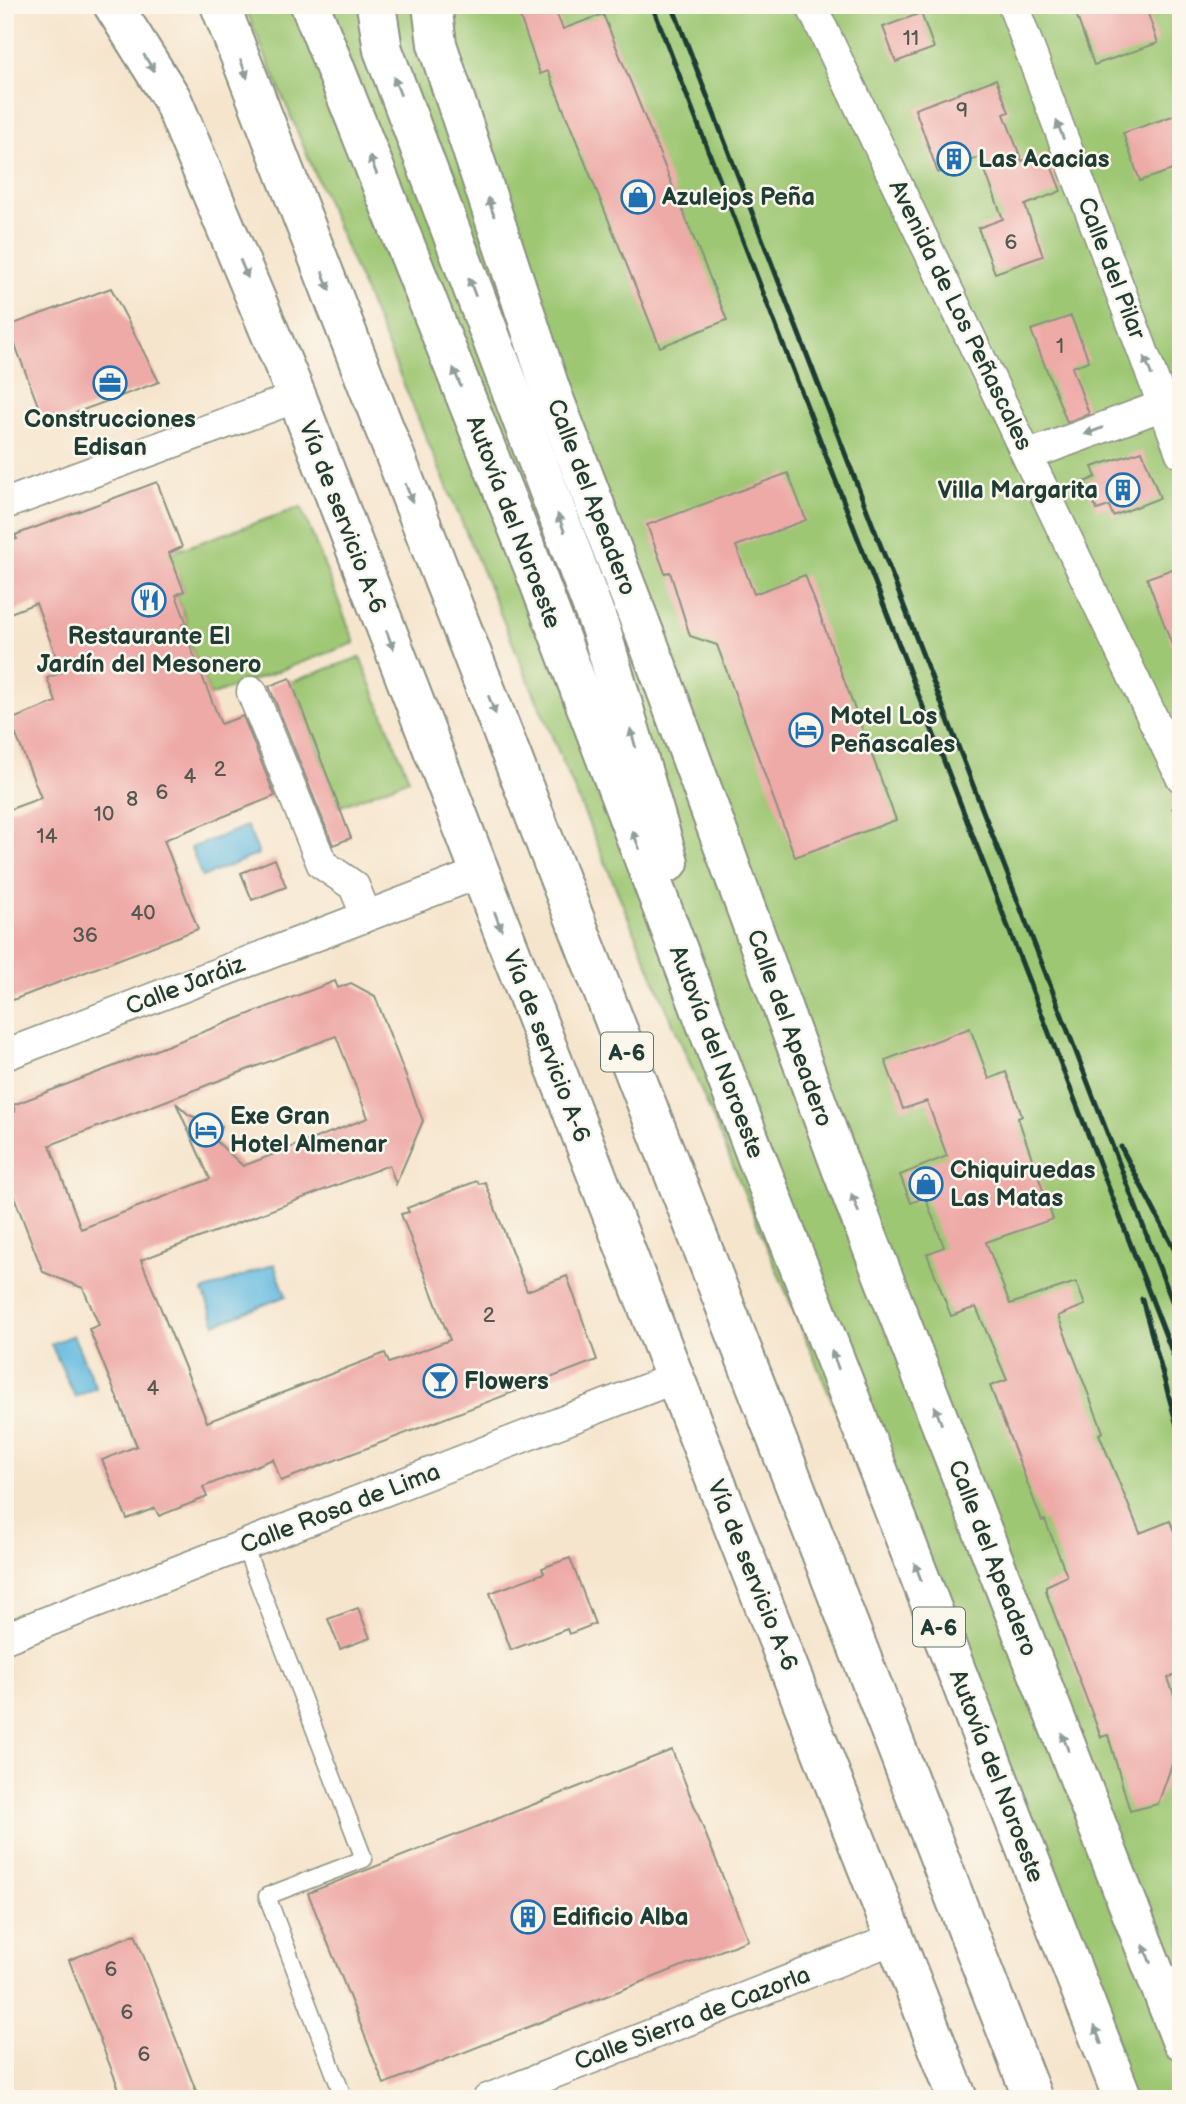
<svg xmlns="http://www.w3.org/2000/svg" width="1186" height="2104" viewBox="0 0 1186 2104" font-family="'Balsamiq Sans',sans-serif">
<rect width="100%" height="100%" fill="#fbf7ec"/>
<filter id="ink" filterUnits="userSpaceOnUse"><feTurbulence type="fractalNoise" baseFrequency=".0143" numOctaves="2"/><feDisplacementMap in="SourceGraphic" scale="14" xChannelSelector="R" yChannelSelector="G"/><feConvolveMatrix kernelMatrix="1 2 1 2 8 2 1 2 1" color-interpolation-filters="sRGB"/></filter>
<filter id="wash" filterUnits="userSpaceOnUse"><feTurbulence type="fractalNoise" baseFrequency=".00686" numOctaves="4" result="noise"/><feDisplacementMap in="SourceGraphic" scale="28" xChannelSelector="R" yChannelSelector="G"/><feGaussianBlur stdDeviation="1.57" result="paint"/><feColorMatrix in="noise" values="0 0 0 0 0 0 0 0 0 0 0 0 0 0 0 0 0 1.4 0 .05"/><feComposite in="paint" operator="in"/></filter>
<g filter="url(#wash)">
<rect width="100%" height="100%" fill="#f6e5cd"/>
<!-- green -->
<g fill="#9ec773" stroke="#5e8254" stroke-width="2">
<polygon points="244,5 1181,5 1181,2099 1126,2099"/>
<polygon points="301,507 355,643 210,696 182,625 187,623 176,595 184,591 178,576 170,579 161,556"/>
<polygon points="360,657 409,779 339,807 291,682"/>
</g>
<!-- water -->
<g fill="#62b9df" stroke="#407b8a" stroke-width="2">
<polygon points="247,826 259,854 202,877 191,848"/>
<polygon points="274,1264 286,1296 216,1324 203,1291"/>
<polygon points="73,1335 96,1388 75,1397 51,1344"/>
</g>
<g id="blocks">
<!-- building -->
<g fill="#eeaaa7" fill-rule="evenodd">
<polygon points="516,5 553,5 563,29 603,14 727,320 660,347 548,71 540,74"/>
<polygon points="1073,5 1145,5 1158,43 1094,65"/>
<polygon points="921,13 934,48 896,62 883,27"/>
<polygon points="996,79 1009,112 1004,114 1022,161 1046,153 1061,191 1025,205 1043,256 995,273 978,228 1003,219 980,157 938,173 915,109"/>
<polygon points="1181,113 1181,167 1140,181 1123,133"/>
<polygon points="111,288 159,382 45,424 8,326"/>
<polygon points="1071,316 1089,361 1072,367 1089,414 1067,422 1031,330"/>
<polygon points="1142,451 1160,498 1113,516 1109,506 1097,510 1085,482 1096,477 1092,467"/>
<polygon points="788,473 806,520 736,546 754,594 805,575 896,820 795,857 717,645 690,636 670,572 665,573 647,525"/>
<polygon points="157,482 182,547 169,553 184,591 176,595 187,624 182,625 221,724 243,716 275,796 164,840 198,929 5,1003 5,811 41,798 10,720 56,702 47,678 62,672 36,603 5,615 5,543 17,539 15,535"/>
<polygon points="1181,566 1181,660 1178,661 1147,578"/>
<polygon points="290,678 351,838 333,845 269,686"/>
<polygon points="275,859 286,887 252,900 241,873"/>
<path d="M335,981L338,988L351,983L375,996L423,1121L396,1184L389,1165L141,1260L207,1422L385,1353L389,1363L450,1340L401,1214L409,1212L407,1208L477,1181L479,1184L485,1182L527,1291L567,1276L597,1360L281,1481L273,1459L203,1487L207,1497L159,1516L155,1508L127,1519L102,1460L137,1446L89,1329L99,1325L83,1288L43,1272L5,1173V1116L15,1112L13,1105ZM336,1036L368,1118L243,1166L216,1141L222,1126L189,1115L176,1103L210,1179L81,1229L50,1145Z"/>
<polygon points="970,1028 989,1079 1006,1072 1022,1116 1018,1118 1053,1219 986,1242 1010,1304 1076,1282 1085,1305 1058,1316 1103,1432 1099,1434 1140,1533 1170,1521 1181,1548 1181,1673 1168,1678 1181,1714 1181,1739 1158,1804 1130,1811 1108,1735 1101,1737 1046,1592 1046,1586 1067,1576 1045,1520 1042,1521 990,1386 1007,1380 976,1307 951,1316 927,1254 944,1247 925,1197 911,1203 900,1175 947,1156 927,1101 903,1109 885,1060"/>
<polygon points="570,1558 595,1624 569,1634 567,1629 511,1650 490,1593 544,1573 542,1568"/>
<polygon points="358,1608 370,1638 340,1649 328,1619"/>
<polygon points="672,1750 748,1940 384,2084 308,1893"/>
<polygon points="135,1934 162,2003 199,2099 123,2099 86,2004 69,1960"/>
</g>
</g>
</g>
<g filter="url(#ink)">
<use href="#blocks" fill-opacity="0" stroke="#8a9180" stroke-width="2"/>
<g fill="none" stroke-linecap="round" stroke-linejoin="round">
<defs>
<polyline id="service" points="244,1545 364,1859 267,1896 344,2099"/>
<g id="minor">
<polyline points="811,5 1181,777"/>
<polyline points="1013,5 1181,453"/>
<polyline points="1029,455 1180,399"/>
<polyline points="5,504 297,397"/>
<polyline points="252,692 322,864 354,886 366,915"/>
<polyline points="5,1055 479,873"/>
<polyline points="5,1638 675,1378"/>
<polyline points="488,2099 896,1938"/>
</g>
<g id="tertiary">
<polyline points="113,5 172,99 297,397 675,1378 958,2099"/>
<polyline points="432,5 437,44 550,388 662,679 841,1168 1181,2040"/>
</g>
<g id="motorway">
<polyline points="220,5 1033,2099"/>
<polyline points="310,5 534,569 756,1156 1123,2099"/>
<polyline points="376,5 383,50 601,630 669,862"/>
</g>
</defs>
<!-- service casing -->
<use href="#service" stroke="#8a9180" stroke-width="19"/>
<!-- minor casing -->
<use href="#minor" stroke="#8a9180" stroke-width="33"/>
<!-- tertiary casing -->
<use href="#tertiary" stroke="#8a9180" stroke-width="42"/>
<!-- motorway casing -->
<use href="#motorway" stroke="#8a9180" stroke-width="42"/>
<!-- path -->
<polyline stroke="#8a9180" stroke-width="4.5" stroke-dasharray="2 5" stroke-linecap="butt" points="1173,807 1181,824"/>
<!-- service -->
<use href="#service" stroke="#fff" stroke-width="16"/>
<!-- minor -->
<use href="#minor" stroke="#fff" stroke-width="30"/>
<!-- tertiary -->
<use href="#tertiary" stroke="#fff" stroke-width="38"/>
<!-- motorway -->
<use href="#motorway" stroke="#fff" stroke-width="38"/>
<!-- rail -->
<g stroke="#1f3d34" stroke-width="5">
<polyline points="652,5 1181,1375"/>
<polyline points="672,5 1181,1324"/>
<polyline points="1121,1147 1181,1262"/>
<polyline points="1142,1299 1181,1440"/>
</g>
</g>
<!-- one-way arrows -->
<defs><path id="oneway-solid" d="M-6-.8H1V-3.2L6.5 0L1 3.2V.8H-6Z" transform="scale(1.75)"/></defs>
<g fill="#8f9e9a">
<use href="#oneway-solid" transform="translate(149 63) rotate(58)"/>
<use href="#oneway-solid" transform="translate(244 69) rotate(70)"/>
<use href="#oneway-solid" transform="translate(397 86) rotate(-111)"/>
<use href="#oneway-solid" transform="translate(1060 130) rotate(-111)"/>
<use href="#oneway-solid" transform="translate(373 165) rotate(-112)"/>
<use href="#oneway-solid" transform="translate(491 207) rotate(-108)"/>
<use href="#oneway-solid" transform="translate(244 269) rotate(67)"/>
<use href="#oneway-solid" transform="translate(326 281) rotate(69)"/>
<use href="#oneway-solid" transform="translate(472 287) rotate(-111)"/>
<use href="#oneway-solid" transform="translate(1148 366) rotate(-111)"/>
<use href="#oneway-solid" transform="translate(457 377) rotate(-112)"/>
<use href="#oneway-solid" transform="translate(1094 431) rotate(160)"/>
<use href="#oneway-solid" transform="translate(409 493) rotate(69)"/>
<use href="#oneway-solid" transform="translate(561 523) rotate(-111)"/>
<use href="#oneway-solid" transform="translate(390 640) rotate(69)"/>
<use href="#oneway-solid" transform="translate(492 705) rotate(69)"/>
<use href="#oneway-solid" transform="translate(633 738) rotate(-106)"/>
<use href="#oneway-solid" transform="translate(636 840) rotate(-111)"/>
<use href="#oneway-solid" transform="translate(498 921) rotate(69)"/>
<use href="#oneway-solid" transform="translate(855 1203) rotate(-111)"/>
<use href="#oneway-solid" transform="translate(835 1360) rotate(-111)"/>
<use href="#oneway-solid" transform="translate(938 1415) rotate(-111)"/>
<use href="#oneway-solid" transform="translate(918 1572) rotate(-111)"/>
<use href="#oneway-solid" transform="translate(1065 1742) rotate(-111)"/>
<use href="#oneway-solid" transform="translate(1147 1954) rotate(-111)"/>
<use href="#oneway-solid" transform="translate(1098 2035) rotate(-111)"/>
</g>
</g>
<!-- icons -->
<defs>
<symbol id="building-ring" viewBox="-11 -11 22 22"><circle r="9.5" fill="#fbf7ec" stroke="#1f6fb2" stroke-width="1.5"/><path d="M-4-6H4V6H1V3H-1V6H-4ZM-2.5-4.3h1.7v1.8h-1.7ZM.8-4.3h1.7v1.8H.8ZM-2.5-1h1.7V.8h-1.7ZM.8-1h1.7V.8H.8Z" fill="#1f6fb2"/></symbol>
<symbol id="shop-ring" viewBox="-11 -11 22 22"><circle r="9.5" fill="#fbf7ec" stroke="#1f6fb2" stroke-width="1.5"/><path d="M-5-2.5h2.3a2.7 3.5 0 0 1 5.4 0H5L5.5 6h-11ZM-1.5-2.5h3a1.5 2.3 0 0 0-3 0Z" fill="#1f6fb2"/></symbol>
<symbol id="office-ring" viewBox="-11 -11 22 22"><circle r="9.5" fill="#fbf7ec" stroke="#1f6fb2" stroke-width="1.5"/><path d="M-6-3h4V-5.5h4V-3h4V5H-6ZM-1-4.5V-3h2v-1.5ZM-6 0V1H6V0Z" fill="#1f6fb2"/></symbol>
<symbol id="restaurant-ring" viewBox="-11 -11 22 22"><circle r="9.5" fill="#fbf7ec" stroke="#1f6fb2" stroke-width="1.5"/><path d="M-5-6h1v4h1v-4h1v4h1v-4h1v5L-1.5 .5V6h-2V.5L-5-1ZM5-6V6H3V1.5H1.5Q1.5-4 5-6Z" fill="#1f6fb2"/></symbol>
<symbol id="hotel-ring" viewBox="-11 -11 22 22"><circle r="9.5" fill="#fbf7ec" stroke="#1f6fb2" stroke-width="1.5"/><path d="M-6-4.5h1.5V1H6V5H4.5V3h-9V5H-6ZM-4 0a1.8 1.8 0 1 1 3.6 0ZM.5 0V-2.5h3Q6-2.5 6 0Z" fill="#1f6fb2"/></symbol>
<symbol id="bar-ring" viewBox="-11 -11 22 22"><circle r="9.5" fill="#fbf7ec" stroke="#1f6fb2" stroke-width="1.5"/><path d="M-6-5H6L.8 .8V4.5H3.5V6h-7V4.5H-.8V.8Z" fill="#1f6fb2"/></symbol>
</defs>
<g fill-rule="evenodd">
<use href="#building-ring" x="935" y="140" width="38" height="38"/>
<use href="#shop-ring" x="619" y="178" width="38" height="38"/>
<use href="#office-ring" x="91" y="364" width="38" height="38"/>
<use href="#building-ring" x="1104" y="471" width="38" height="38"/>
<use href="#restaurant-ring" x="130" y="581" width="38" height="38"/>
<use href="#hotel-ring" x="787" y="711" width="38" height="38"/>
<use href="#hotel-ring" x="187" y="1111" width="38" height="38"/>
<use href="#shop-ring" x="907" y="1165" width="38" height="38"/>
<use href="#bar-ring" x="421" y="1362" width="38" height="38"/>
<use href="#building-ring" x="509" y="1898" width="38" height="38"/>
</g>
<g text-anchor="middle" stroke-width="5" stroke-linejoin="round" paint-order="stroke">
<!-- number labels -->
<g font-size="21" fill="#535851">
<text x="911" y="45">11</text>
<text x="962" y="117">9</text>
<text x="1011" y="249">6</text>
<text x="1060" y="353">1</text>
<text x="220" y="776">2</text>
<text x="190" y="783">4</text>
<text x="162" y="799">6</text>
<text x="132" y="806">8</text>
<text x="104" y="821">10</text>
<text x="47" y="843">14</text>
<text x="143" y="920">40</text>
<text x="85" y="942">36</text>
<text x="489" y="1322">2</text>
<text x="153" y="1395">4</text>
<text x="111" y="1976">6</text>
<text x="127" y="2019">6</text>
<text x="144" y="2061">6</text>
</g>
<!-- shield labels -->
<g fill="#fbf7ec" stroke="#61756b" stroke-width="2">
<rect x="601" y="1032.5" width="52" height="39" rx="5"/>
<rect x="913" y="1607.5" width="52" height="39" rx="5"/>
</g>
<g font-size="23" font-weight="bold" fill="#1f3d34">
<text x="627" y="1060">A-6</text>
<text x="939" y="1635">A-6</text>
</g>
<!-- poi labels -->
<g font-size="24" font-weight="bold" fill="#1f3d34" stroke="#fbf7ec" text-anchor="start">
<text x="978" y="167">Las Acacias</text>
<text x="662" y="205">Azulejos Peña</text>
<text x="110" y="427" text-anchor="middle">Construcciones<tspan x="110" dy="28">Edisan</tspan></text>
<text x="1098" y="498" text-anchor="end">Villa Margarita</text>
<text x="149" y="644" text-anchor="middle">Restaurante El<tspan x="149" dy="28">Jardín del Mesonero</tspan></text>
<text x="830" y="724">Motel Los<tspan x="830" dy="28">Peñascales</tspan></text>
<text x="230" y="1124">Exe Gran<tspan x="230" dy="28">Hotel Almenar</tspan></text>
<text x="950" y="1178">Chiquiruedas<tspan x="950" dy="28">Las Matas</tspan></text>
<text x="464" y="1389">Flowers</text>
<text x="552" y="1925">Edificio Alba</text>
</g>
<!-- street labels -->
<g font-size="24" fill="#1f3d34" stroke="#fbf7ec">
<text transform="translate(1112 268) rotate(69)" y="8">Calle del Pilar</text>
<text transform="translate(961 315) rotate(64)" y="8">Avenida de Los Peñascales</text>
<text transform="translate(592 497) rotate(69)" y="8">Calle del Apeadero</text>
<text transform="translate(343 517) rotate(69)" y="8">Vía de servicio A-6</text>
<text transform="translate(514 522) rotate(69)" y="8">Autovía del Noroeste</text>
<text transform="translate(185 985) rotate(-21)" y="8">Calle Jaráiz</text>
<text transform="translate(790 1028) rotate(70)" y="8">Calle del Apeadero</text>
<text transform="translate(547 1046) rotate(69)" y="8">Vía de servicio A-6</text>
<text transform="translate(717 1052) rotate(69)" y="8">Autovía del Noroeste</text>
<text transform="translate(340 1508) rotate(-21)" y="8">Calle Rosa de Lima</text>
<text transform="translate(993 1558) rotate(69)" y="8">Calle del Apeadero</text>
<text transform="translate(753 1575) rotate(68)" y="8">Vía de servicio A-6</text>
<text transform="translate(997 1776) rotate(69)" y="8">Autovía del Noroeste</text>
<text transform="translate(692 2018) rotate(-21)" y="8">Calle Sierra de Cazorla</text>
</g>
</g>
<!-- margin -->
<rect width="1186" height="2104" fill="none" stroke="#fbf7ec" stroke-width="28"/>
</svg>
